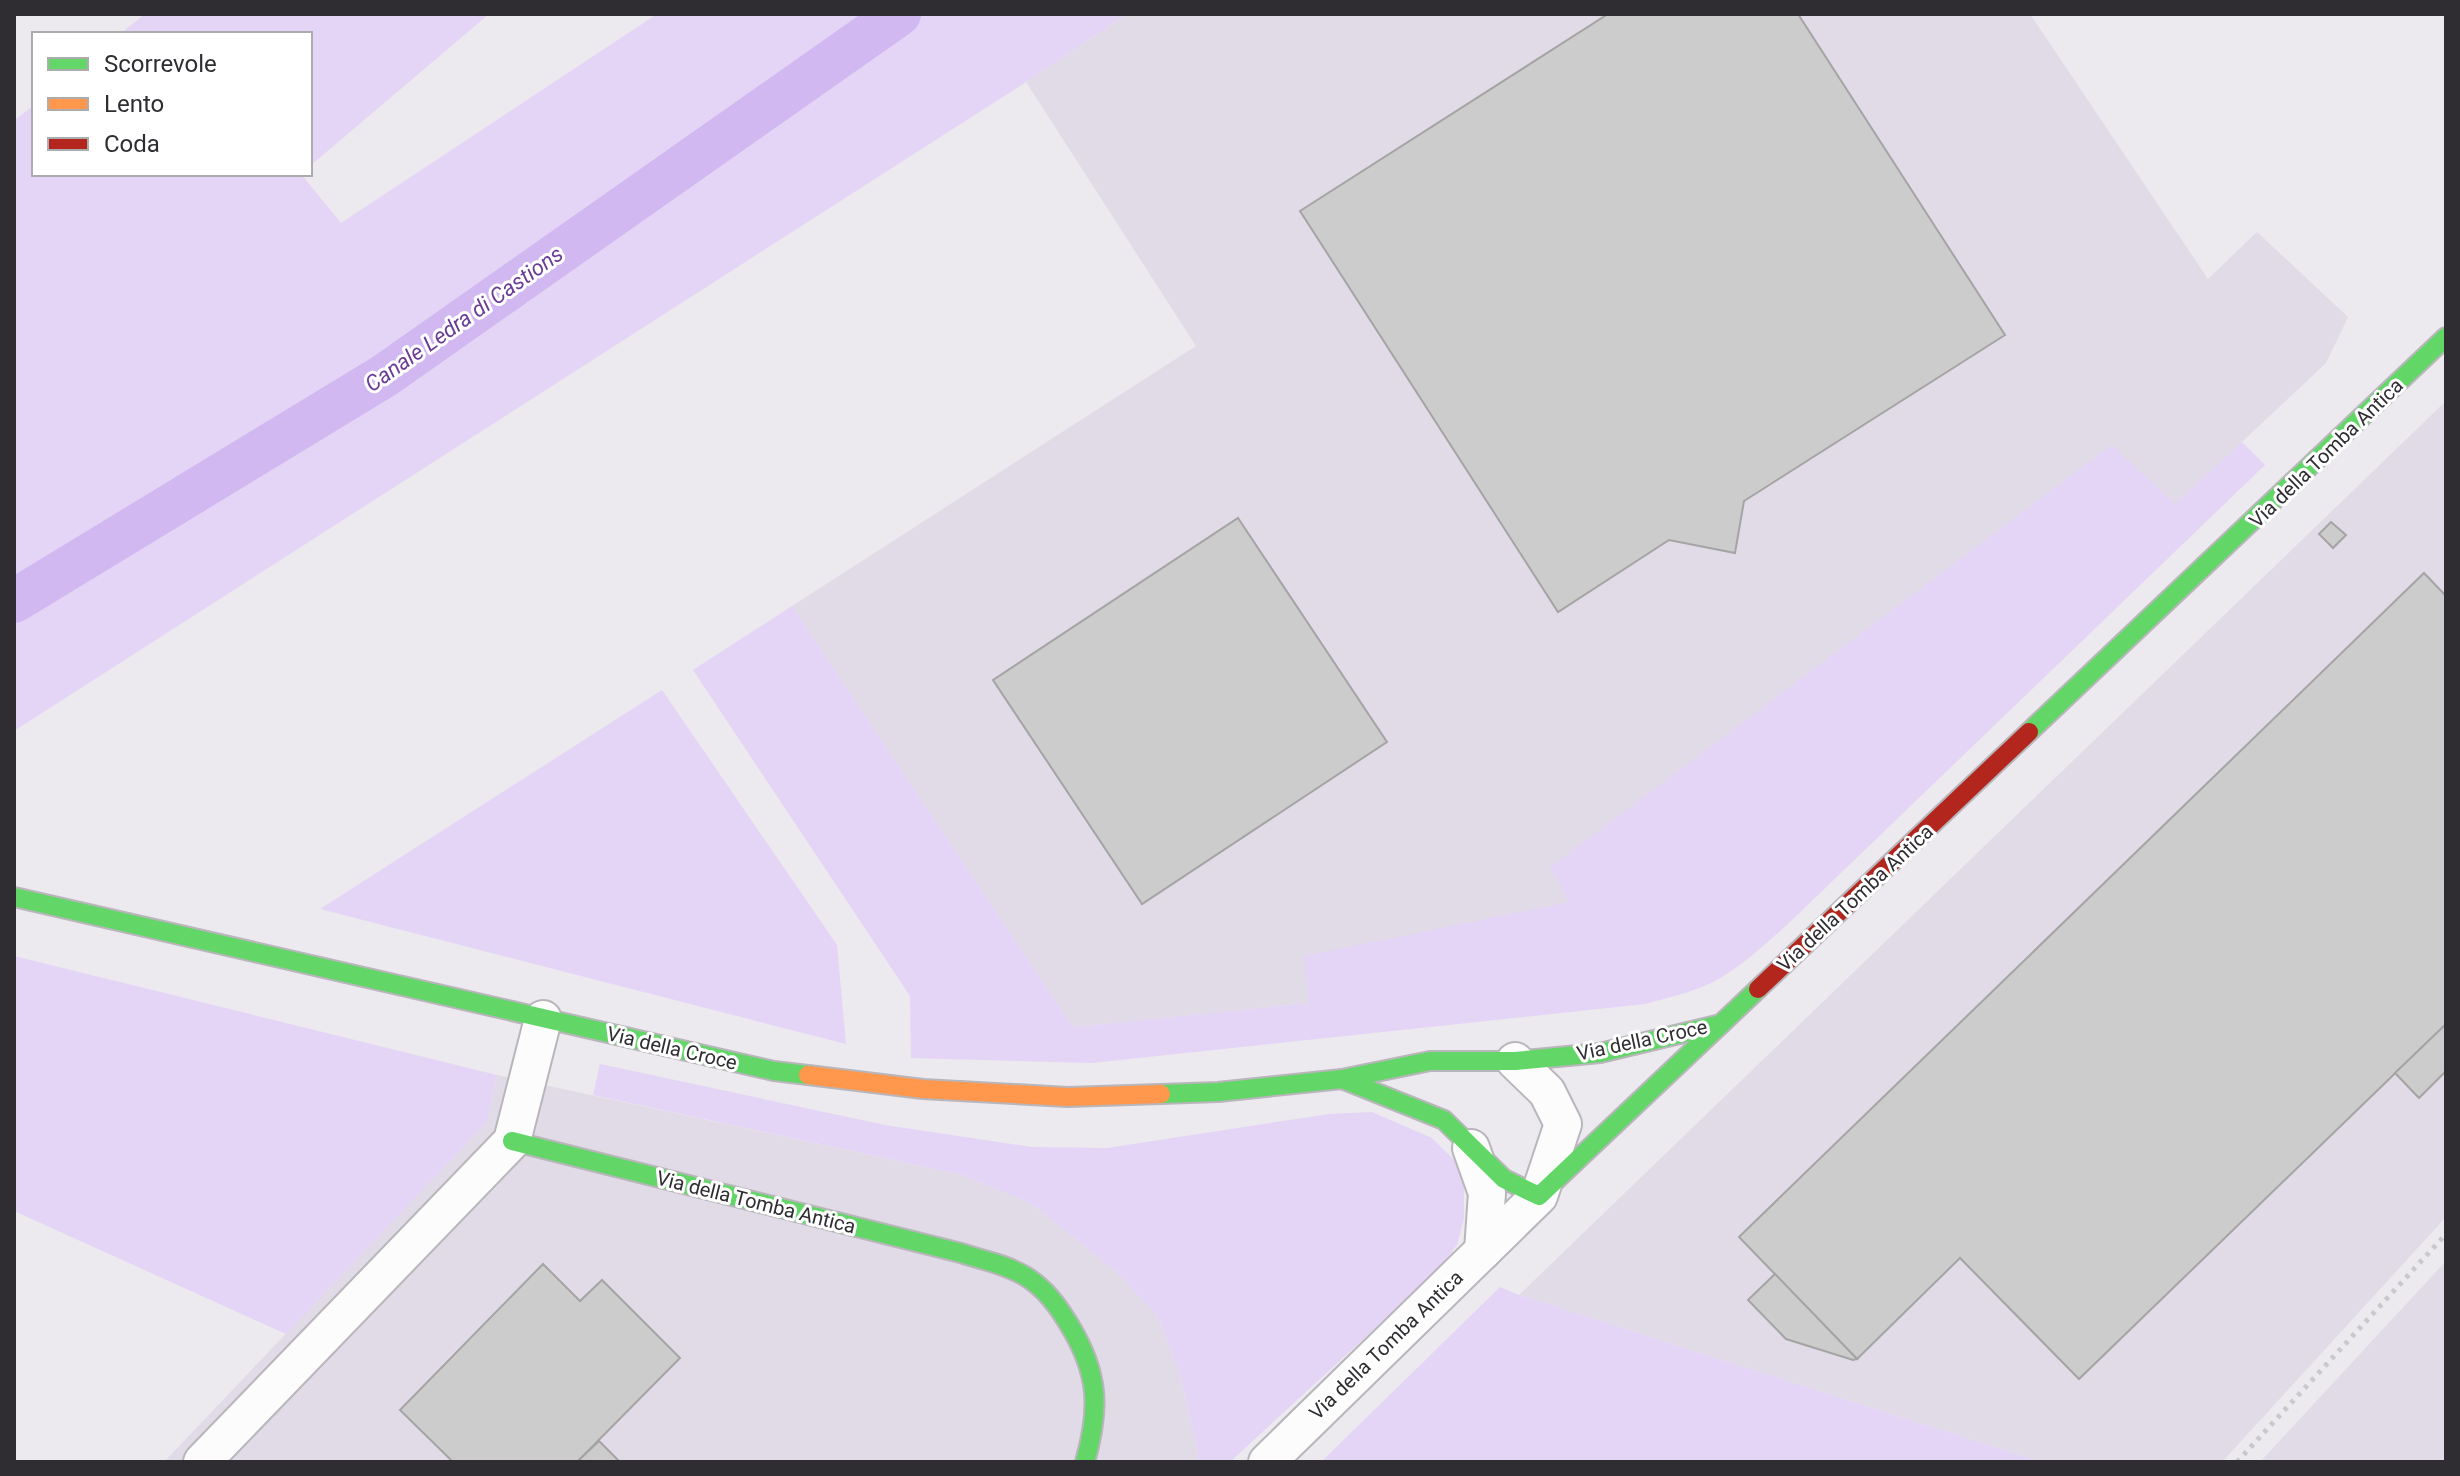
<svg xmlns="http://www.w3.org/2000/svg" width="2460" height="1476" viewBox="0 0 2460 1476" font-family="Roboto,sans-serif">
<rect width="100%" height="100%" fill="#ece9ef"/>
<!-- built -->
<g fill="#e0dbe6">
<path d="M1127 14H2030L2208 279 2257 232 2348 317 2326 363 1685 965 1073 1027 792 606 1196 346 1026 82Z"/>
<path d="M2446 401V1217L2222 1462H2041L1519 1295Z"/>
<path d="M497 1075 963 1175 1032 1204 1114 1270 1157 1315 1179 1371 1198 1452 1197 1462H164L487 1122Z"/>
<path d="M2446 1261V1462H2260Z"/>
</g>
<!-- green -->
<g fill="#e4d5f6">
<path d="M145 14H489L310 166V34H120Z"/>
<path d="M657 14H1127L1026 82 14 731V121L34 105V174H301L341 223Z"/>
<path d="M2242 442 2265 465 1791 921C1769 941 1747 962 1722 977 1699 991 1670 997 1645 1004L1092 1063 911 1058 910 996 693 670 792 606 1073 1027 1309 1003 1304 956 1569 902 1550 867 2112 445 2175 504Z"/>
<path d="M662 690 837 945 846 1044 320 909Z"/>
<path d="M14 956 497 1075 487 1122 286 1334 14 1211Z"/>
<path d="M600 1064 885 1125 1032 1147 1107 1148 1329 1114 1372 1112 1432 1138 1455 1161 1464 1184V1218L1457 1245 1437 1271 1230 1462H1197L1198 1452 1179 1371 1157 1315 1114 1270 1032 1204 963 1175 593 1095Z"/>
<path d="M1500 1287 1519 1295 2041 1462H1321Z"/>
</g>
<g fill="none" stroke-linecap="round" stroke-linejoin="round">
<!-- canal -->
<path stroke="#d2b8f0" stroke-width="44" d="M14 601 384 376 899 14"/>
</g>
<!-- building -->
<g fill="#cdcccd" stroke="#a5a4a5" stroke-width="2">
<path d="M1608 14H1798L2005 335 1744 501 1735 553 1669 540 1558 612 1300 211Z"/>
<path d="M1238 518 1387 742 1142 904 993 680Z"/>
<path d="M2331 522 2346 535 2333 548 2319 534Z"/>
<path d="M2424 573 2446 596V1024L2079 1379 1960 1258 1857 1359 1739 1237Z"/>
<path d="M2446 1024V1071L2419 1098 2395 1073Z"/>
<path d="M543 1264 580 1301 602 1280 680 1358 577 1462H453L400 1410Z"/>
<path d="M1775 1274 1857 1359 1853 1360 1786 1339 1748 1300Z"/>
<path d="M599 1441 620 1462H577Z"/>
</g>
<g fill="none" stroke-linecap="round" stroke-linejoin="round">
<defs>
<g id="street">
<path d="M1471 1148 1487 1193 1483 1251"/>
<path d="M202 1462 512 1141 543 1019"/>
<path d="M1267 1462 1539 1196 1563 1124 1547 1092 1515 1061"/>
</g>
<g id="fast">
<path d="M2029 732 2446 337"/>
<path d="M14 897 774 1071 808 1075"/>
<path d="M1342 1079 1444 1120 1504 1179 1539 1196 1758 989"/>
<path d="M1161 1094 1218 1092 1342 1079 1430 1061H1515L1600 1053 1721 1024"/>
<path d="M512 1141 961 1253C982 1260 1005 1264 1025 1276 1045 1288 1058 1306 1070 1326 1099 1374 1100 1409 1085 1462"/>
</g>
<path id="slow" d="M808 1075 923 1089 1068 1097 1161 1094"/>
<path id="jam" d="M1758 989 2029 732"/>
</defs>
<!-- street casing -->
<use href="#street" stroke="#b8b6bb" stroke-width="40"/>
<!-- fast casing -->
<use href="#fast" stroke="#b8b6bb" stroke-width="22"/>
<!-- slow casing -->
<use href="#slow" stroke="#b8b6bb" stroke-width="22"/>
<!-- jam casing -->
<use href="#jam" stroke="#b8b6bb" stroke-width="22"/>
<!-- path -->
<path stroke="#cac8cb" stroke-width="5" stroke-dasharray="4 6" stroke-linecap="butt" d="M2237 1462 2446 1234"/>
<!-- street -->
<use href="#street" stroke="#fcfcfd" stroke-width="36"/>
<!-- fast -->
<use href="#fast" stroke="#63d668" stroke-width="18"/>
<!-- slow -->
<use href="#slow" stroke="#ff974d" stroke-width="18"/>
<!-- jam -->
<use href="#jam" stroke="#b3261e" stroke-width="18"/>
</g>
<g text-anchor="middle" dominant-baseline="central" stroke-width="6" stroke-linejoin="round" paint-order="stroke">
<!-- street labels -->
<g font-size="20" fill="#2f2d31" stroke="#fff">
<text transform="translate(2326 453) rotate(-44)">Via della Tomba Antica</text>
<text transform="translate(1855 898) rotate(-43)">Via della Tomba Antica</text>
<text transform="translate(1642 1040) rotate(-12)">Via della Croce</text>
<text transform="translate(672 1048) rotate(13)">Via della Croce</text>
<text transform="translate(756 1202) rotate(14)">Via della Tomba Antica</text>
<text transform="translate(1386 1345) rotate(-44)">Via della Tomba Antica</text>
</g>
<!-- water labels -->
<g font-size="22" font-style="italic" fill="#6a3c95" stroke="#fff">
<text transform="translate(464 319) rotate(-35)">Canale Ledra di Castions</text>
</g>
</g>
<!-- border -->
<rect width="2460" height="1476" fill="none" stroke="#2f2d31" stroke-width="32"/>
<!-- legend -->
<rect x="32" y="32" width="280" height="144" fill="#ffffff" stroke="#acabad" stroke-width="2"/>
<rect x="48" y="58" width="40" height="12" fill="#63d668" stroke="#acabad" stroke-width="2"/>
<text x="104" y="72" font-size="24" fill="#2f2d31">Scorrevole</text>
<rect x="48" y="98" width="40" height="12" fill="#ff974d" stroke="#acabad" stroke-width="2"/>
<text x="104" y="112" font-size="24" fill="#2f2d31">Lento</text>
<rect x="48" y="138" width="40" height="12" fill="#b3261e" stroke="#acabad" stroke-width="2"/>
<text x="104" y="152" font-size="24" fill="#2f2d31">Coda</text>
</svg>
